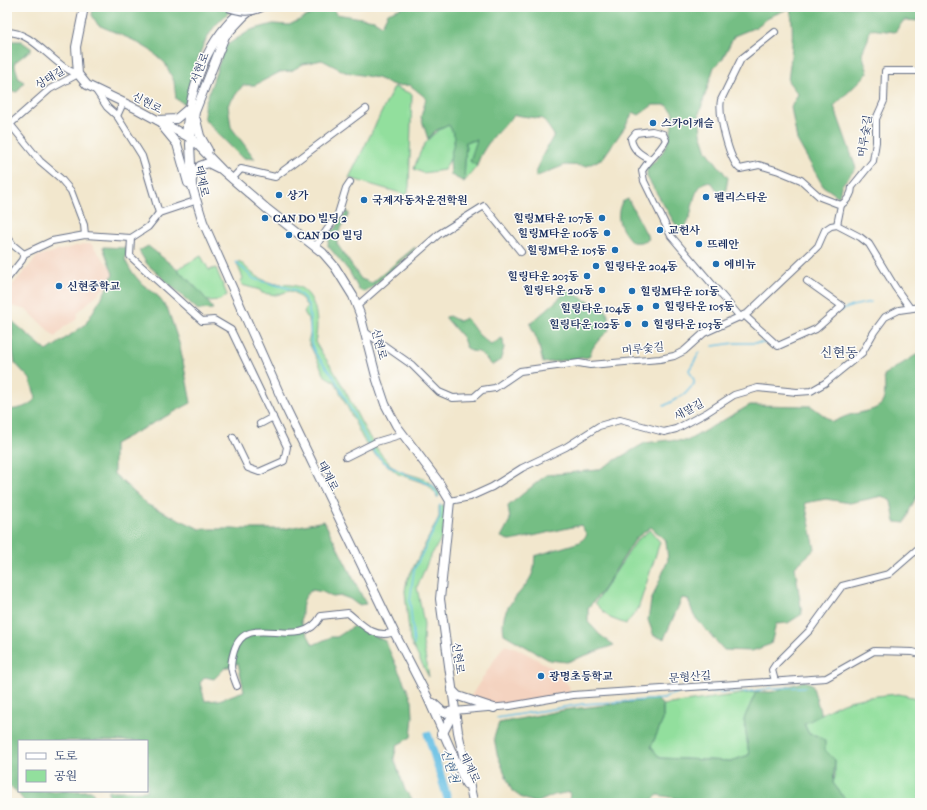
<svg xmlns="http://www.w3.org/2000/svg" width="927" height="810" viewBox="0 0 927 810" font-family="'IM FELL French Canon','Noto Serif KR',serif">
<rect width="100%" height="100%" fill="#fdfcf7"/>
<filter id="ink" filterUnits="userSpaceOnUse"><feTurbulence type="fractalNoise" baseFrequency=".025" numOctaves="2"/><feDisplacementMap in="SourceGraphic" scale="8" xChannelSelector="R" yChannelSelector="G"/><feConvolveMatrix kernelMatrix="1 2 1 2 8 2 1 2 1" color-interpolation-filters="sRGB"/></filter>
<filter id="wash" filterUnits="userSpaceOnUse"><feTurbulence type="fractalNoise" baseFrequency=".012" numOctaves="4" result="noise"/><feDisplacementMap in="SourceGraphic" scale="16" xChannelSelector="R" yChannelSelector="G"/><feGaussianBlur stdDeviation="0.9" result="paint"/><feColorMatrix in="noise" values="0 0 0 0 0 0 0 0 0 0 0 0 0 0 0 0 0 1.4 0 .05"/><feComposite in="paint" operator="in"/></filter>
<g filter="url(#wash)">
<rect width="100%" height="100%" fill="#f2e7cd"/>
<!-- built -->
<g fill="#f4d3c0">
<path d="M84 244H91L116 275 113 280 78 312 76 320 65 326 55 337 27 310 7 305V291L38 256Z"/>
<path d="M504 645 516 648 553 668 569 686 570 692 511 704 496 705 471 696Z"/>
</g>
<!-- green -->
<g fill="#92df9d" stroke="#56877e">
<path d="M394 87 412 94 409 187 407 195 349 178Z"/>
<path d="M449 125 456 137 450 159 444 170 423 173 414 169C421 147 428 134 449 125Z"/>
<path d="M477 140 470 161 477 166 464 182 466 141Z"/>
<path d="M201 256 209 270 216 268 227 295 220 300 208 301 177 269Z"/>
<path d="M239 261C246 266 250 273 258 277 263 280 272 284 278 284 285 285 291 284 299 287 318 296 319 325 315 342 321 353 329 362 335 373 353 401 366 442 391 465 406 479 426 471 440 494L437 498 436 494 427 484 398 474 373 453 363 439 335 382 325 376 308 341C313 331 310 321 304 312L307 307 303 300 294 292 289 291 276 295 262 293 260 290 242 285 241 281 243 278 237 264Z"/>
<path d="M444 505 446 511 442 537 429 559 417 587 424 624 423 643 429 677 410 641 405 591 407 580 439 517V506Z"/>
<path d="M650 530 660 542 638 609 626 624 610 618 595 603 637 540Z"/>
<path d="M756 692 744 719 749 755 731 761 660 758 651 747 663 720V705Z"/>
<path d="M899 694 920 699V803H848L833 783 835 777V760L825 750 819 736 809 734 804 723C819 717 832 706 849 701 865 697 883 695 899 694Z"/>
</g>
<!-- forest -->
<g fill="#75be84" stroke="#487671" fill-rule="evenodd">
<path d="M93 7H234C227 15 217 22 212 30 197 51 192 80 185 104L176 99 174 81 165 63 150 50 133 40 98 25 92 15Z"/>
<path d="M326 7H332L336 14 374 20 382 25 388 13 404 7H920V21L904 20 895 32 870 29 868 39 862 53 868 73 834 106 856 168 841 186 839 197 823 186 797 140 791 107 798 94 788 81C791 57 795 32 790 8L771 16 756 27 734 36 722 60 714 67 699 114 701 133 707 151 728 178 724 200 712 183 705 182C687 195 697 220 680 232L647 177V168C668 151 670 139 674 113L667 105H653L639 115 633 112 625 127 603 158 587 166 565 165 535 177 541 158 554 135 543 119 515 115C501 127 481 148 477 166L470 161 477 140 466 142 464 182 451 175 450 159 455 137 449 125 435 131 428 139 421 117 426 98 410 85 396 86 377 78 345 72 322 60 303 64 291 71 280 72 255 85H243L228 105 231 127 255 159 242 158 205 120 204 107 225 46 251 30 273 24 289 25Z"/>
<path d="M7 41H21L32 49 14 63 19 79 24 82 17 92 12 91 7 96Z"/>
<path d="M628 199 649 239C643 242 638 243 632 242 621 230 614 218 622 202Z"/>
<path d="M347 211 349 214 337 235V244L361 279 372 283 415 247V249L370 289 365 292 359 290 349 271 328 246 329 232 335 229Z"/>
<path d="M148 246C171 264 197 284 213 309L198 310 147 264 139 251Z"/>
<path d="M103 247 127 248 125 260 131 271 142 284 157 295 168 310 180 346 191 403 114 444V474L148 505 200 529H284L324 521 366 604 358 605 350 599 342 596 332 597 323 592 312 590C300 598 303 610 301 622L313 645 331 637H337L354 626 385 641 412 700 413 717 411 737 397 745 394 758 405 790 415 803H113L107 791H147V741H19V791H93L94 803H26L15 790 7 785V410C18 409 28 408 36 398L30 379 15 363 13 351 12 321 47 351 85 325 105 292 113 274ZM238 663 244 691 219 700 205 701 200 683 205 677 214 679 225 668Z"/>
<path d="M566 289 585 300 604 306 609 318V330C600 339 593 344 589 357L543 363 538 342 530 324 561 297Z"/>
<path d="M449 316 459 321 466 318 479 335 491 345 502 338 503 339 504 348 500 361 492 365 479 352 471 351 466 347 463 338 446 318V317Z"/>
<path d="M916 355H920V490L910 509 905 523 895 522 891 501 882 496 850 503 826 499 805 503 815 549 795 567 802 614 788 623 776 624 771 644 752 651 724 650 694 616 688 599 682 598 664 639 654 636 648 620 651 601 668 560 666 541 651 527 636 538 603 590 588 608V622L600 635 614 645 567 662 549 660 504 634C498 603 524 596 533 572 535 567 534 561 535 556L580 542 587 535 581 525 511 541 501 537 510 520 508 506 546 475 598 470 645 443 669 440 687 441 750 405 811 406 833 422C840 419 847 415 854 414 883 408 887 407 884 375Z"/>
<path d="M804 681 812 684 821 715 804 724 809 734 819 736 825 741V750L835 760 833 783 848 803H691V801L658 795 648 803H630L623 798 610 799 607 803H569L570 792 554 795 536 803 522 798 512 791 497 754 494 737 499 723 564 710 656 699 663 705V720L651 747 660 758 731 761 749 755 744 719 756 692H772Z"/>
</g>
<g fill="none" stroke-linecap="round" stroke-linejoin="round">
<!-- stream -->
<g stroke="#66bfe4" stroke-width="1.5">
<path d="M236 262 254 279 295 290 304 298 309 307 311 343 315 353 334 377 369 444"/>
<path d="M840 311 852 306 871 302"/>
<path d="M713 346 734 343H770"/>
<path d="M664 406 685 394 694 384V380L689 370 700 352"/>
<path d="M371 447C385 470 411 475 433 486L438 497"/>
<path d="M414 645 410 601 414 570 440 518V505"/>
<path d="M497 718 583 704 664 699 670 695 680 692H747L771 688 806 687"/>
</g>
<!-- river -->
<path stroke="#66bfe4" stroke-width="8" d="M428 735 449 803"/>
</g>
</g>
<g filter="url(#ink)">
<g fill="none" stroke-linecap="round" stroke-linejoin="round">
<defs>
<g id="minor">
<path d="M7 32C35 32 52 66 78 74"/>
<path d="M775 32 741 59 721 100C718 114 729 160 740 169L759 165 779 171 801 180 820 197 841 205 837 225"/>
<path d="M95 89 107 107 117 116 142 156 159 213"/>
<path d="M117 116 123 103"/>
<path d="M10 124 40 161 60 178 71 191 84 225 85 235"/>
<path d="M8 126 50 89 78 74"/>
<path d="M649 159C640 154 633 150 631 139L636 133 652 131 663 134 666 140C660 152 649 159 642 171L644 181 671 236 741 318"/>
<path d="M232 179 241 169 275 177 366 109"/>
<path d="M841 205C848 200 852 195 852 187L873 161 876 142V119L884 101 885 71H920"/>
<path d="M7 236 13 245 24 254"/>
<path d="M131 238 130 256 202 321 214 320 231 330 287 447 284 461 259 472 248 468 233 437"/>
<path d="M315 247 338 214 346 188 350 182"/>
<path d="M7 279 22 260 24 254 52 241 85 235 131 238 148 227 159 213 192 202"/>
<path d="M357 306 439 234 484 206 521 252"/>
<path d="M744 315 778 346 816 329 842 306 807 281"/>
<path d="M365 332 412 365 439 392 453 398 474 397 482 390 495 388 520 371 579 363 590 365 660 359 674 356 684 351 704 333 748 313 811 253 818 246 825 230 831 226 837 225 860 237 869 244 895 287 910 308"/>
<path d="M260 424 273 417"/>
<path d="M346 457 376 442 403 434"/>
<path d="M450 501 470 497 492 487 522 468 566 447 599 426 620 420 664 432 676 429 706 413 734 395 758 388 797 392 811 391 825 383 862 353 874 332 885 317 899 310 920 307"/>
<path d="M775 681 772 670 776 664 810 630 842 586 889 574 920 547"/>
<path d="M237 686C231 670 229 668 234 651 247 608 300 655 321 616L348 613C362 624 373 638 391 633"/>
<path d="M454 711 510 706 573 695 826 678 874 651 913 652 920 654"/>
</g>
<g id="major">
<path d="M84 7 76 47 78 74 87 85 137 109 192 139 222 170 267 209 323 253 335 267 353 296 360 314 377 380 385 404 396 425 438 481 450 501 440 599 458 732 473 801"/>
<path d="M254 8 244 16 225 36 195 112 190 144 192 186 203 222 284 404 394 632 427 696 466 784"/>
<path d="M158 120 176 119 189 108"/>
<path d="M196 120 200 136 208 150"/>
<path d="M163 127 177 144 188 183"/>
<path d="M186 134C190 87 207 38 245 8"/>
<path d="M192 179 200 166 208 163 218 168"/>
<path d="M452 690 458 696 494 708"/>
<path d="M433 703 444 713 454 711"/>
<path d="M441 734 443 733 454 712"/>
</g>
</defs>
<!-- minor casing -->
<use href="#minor" stroke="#666f85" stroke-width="8"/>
<!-- major casing -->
<use href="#major" stroke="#666f85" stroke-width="10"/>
<!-- minor -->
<use href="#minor" stroke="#fff" stroke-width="6"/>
<!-- major -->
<use href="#major" stroke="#fff" stroke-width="8"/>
<defs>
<path id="major-bridge" d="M228 7C240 11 250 13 262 7"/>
</defs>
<!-- major-bridge casing -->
<use href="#major-bridge" stroke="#666f85" stroke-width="10" stroke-linecap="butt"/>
<!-- major-bridge -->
<use href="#major-bridge" stroke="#fff" stroke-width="8"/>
</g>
</g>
<!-- markers -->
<g fill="#1f6fb2" stroke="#fdfcf7" stroke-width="1.5">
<circle cx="653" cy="123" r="4"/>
<circle cx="279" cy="195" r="4"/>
<circle cx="706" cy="197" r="4"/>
<circle cx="364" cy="200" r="4"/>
<circle cx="265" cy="218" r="4"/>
<circle cx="602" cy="218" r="4"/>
<circle cx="660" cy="230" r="4"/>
<circle cx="607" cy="233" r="4"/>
<circle cx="289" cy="235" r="4"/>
<circle cx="699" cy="244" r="4"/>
<circle cx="615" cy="250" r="4"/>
<circle cx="716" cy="264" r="4"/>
<circle cx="596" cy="266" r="4"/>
<circle cx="587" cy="276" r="4"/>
<circle cx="59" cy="286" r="4"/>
<circle cx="602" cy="290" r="4"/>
<circle cx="632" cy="291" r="4"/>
<circle cx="656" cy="306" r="4"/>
<circle cx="640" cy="308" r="4"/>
<circle cx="628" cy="324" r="4"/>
<circle cx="645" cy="324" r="4"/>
<circle cx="541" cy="676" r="4"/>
</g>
<g text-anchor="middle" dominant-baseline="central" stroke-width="3" stroke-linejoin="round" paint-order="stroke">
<!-- street labels -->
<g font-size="11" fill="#1b2f5e" stroke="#fdfcf7">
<text transform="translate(200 68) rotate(-69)">서현로</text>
<text transform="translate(50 78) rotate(-31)">상태길</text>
<text transform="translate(147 103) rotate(28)">신현로</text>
<text transform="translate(865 136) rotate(-81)">머루숯길</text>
<text transform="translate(202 181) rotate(79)">태재로</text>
<text transform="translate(379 344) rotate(76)">신현로</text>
<text transform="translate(643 349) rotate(-6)">머루숯길</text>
<text transform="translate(689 410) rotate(-28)">새말길</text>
<text transform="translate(328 476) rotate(64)">태재로</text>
<text transform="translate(458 658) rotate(82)">신현로</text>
<text transform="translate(690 677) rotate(-4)">문형산길</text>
<text transform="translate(470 768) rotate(65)">태재로</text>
</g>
<!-- poi labels -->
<g font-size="11" font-weight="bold" fill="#1b2f5e" stroke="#fdfcf7" text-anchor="start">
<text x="661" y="123">스카이캐슬</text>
<text x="287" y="195">상가</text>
<text x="714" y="197">펠리스타운</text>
<text x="372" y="200">국제자동차운전학원</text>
<text x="273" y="218">CAN DO 빌딩 2</text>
<text x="594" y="218" text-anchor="end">힐링M타운 107동</text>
<text x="668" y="230">교헌사</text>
<text x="599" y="233" text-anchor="end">힐링M타운 106동</text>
<text x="297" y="235">CAN DO 빌딩</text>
<text x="707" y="244">뜨레안</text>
<text x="607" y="250" text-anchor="end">힐링M타운 105동</text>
<text x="724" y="264">에비뉴</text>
<text x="604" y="266">힐링타운 204동</text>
<text x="579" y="276" text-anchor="end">힐링타운 203동</text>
<text x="67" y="286">신현중학교</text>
<text x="594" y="290" text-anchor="end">힐링타운 201동</text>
<text x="640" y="291">힐링M타운 101동</text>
<text x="664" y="306">힐링타운 105동</text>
<text x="632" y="308" text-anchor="end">힐링타운 104동</text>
<text x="620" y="324" text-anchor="end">힐링타운 102동</text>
<text x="653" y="324">힐링타운 103동</text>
<text x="549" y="676">광명초등학교</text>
</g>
<!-- water labels -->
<g font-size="12" font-style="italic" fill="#325a86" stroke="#fdfcf7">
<text transform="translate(450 766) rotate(73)">신현천</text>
</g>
<!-- quarter labels -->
<g font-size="13" fill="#1b2f5e" stroke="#fdfcf7">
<text x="839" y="352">신현동</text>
</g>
</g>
<!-- margin -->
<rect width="927" height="810" fill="none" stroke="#fdfcf7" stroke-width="24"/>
<!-- legend -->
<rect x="18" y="740" width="130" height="52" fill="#fdfcf7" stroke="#a3aaba"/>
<rect x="26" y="753" width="20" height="6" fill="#ffffff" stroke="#a3aaba"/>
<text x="54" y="760" font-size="12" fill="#1b2f5e">도로</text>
<rect x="26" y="770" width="20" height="12" fill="#92df9d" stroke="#a3aaba"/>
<text x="54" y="780" font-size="12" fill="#1b2f5e">공원</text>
</svg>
